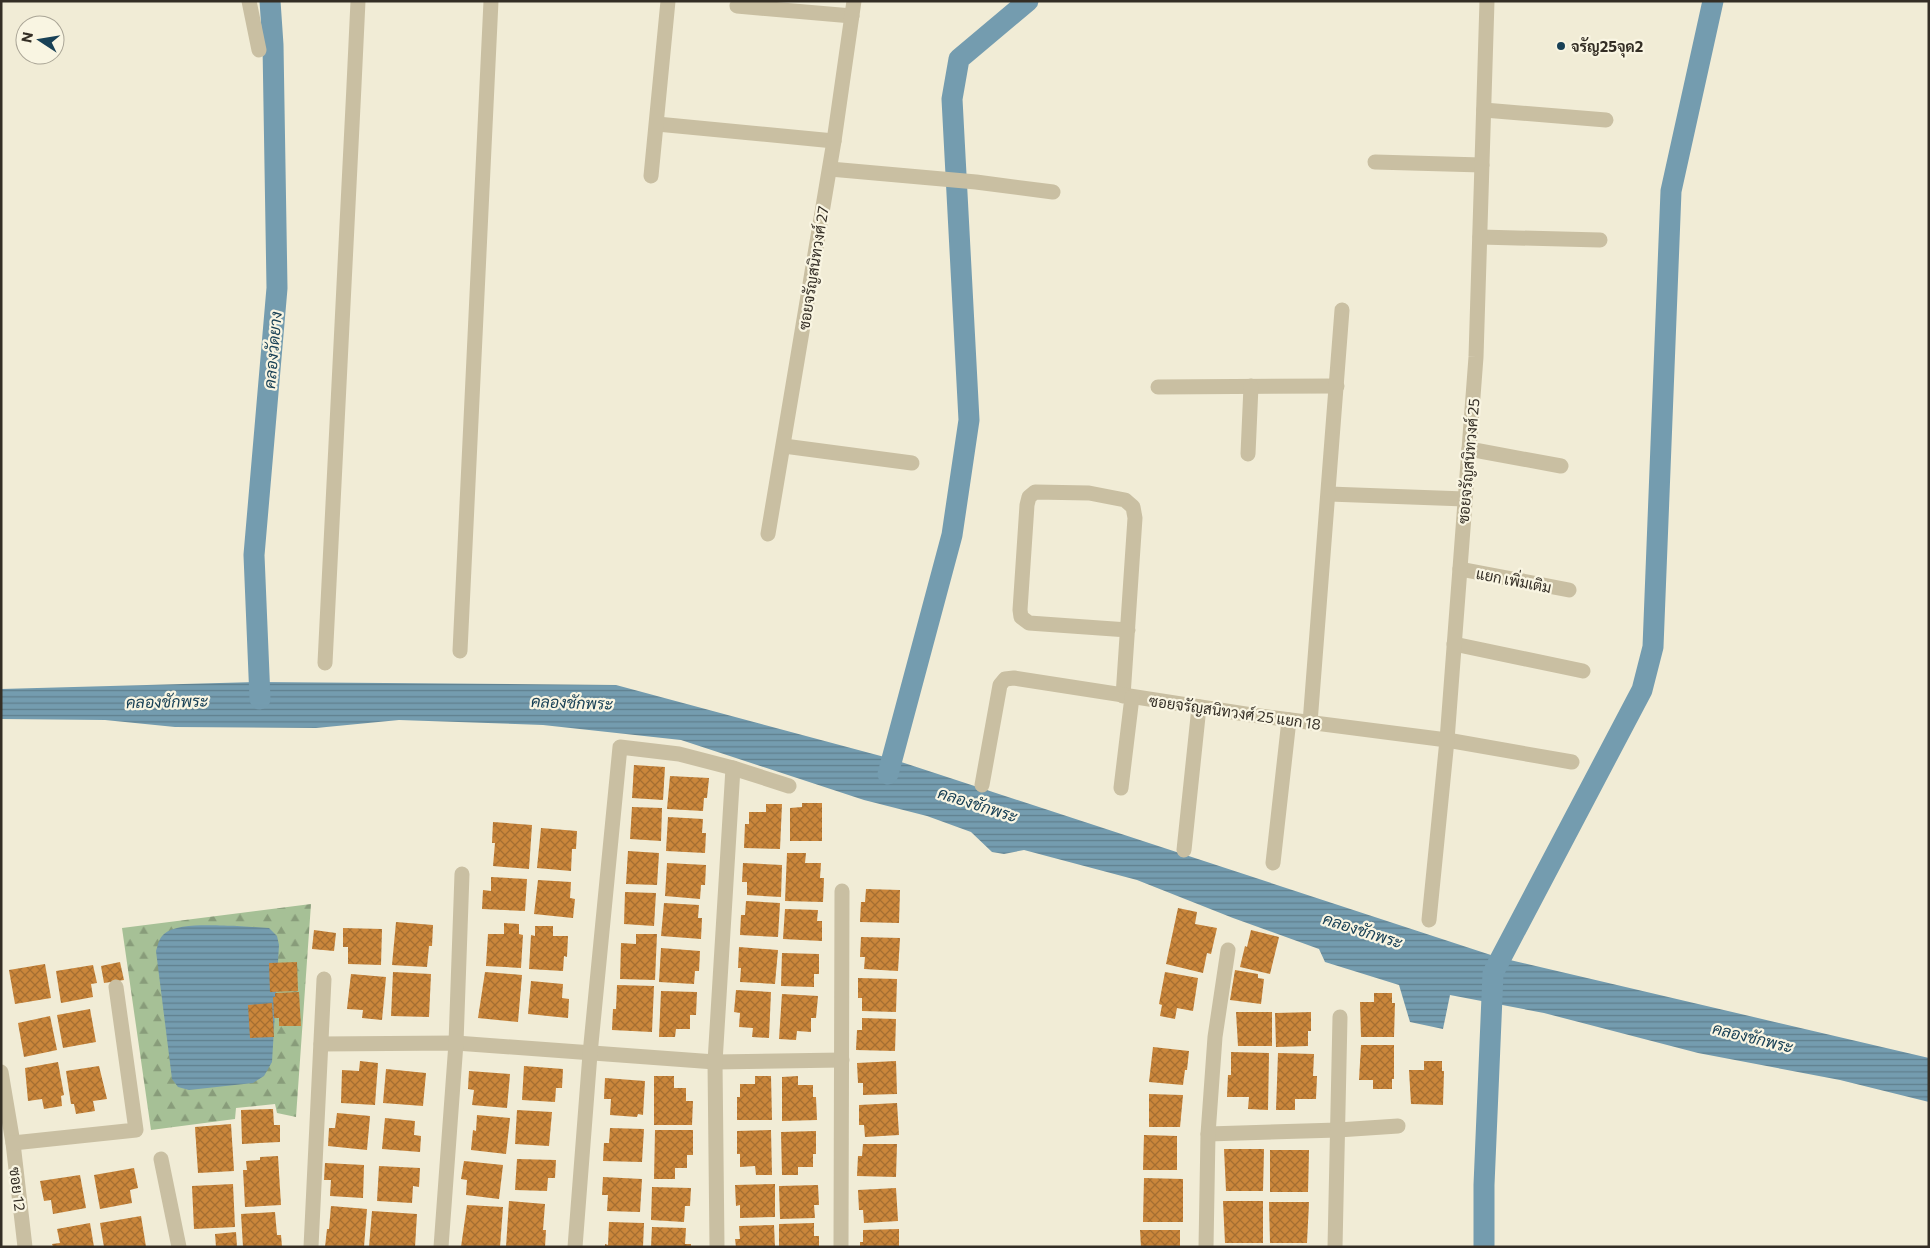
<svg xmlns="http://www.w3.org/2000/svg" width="1930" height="1248" viewBox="0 0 1930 1248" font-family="Commissioner,Sarabun,sans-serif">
<defs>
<pattern id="forest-firs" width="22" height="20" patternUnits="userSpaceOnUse" patternTransform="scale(1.25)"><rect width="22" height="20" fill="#a6c096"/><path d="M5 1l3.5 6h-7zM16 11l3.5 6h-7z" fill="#889c7a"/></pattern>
<pattern id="water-rules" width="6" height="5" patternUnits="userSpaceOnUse" patternTransform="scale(1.25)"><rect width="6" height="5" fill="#749caf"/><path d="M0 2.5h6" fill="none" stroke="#60808e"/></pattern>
<pattern id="building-cross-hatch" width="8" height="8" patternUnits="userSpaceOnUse" patternTransform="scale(1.25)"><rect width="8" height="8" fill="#ca863b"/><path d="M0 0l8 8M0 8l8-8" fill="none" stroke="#a56e31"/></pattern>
</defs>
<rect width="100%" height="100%" fill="#f1ecd6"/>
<!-- forest -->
<path fill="url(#forest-firs)" d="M311 904 296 1117 277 1113 275 1104 236 1108 235 1119 151 1130 122 928Z"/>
<!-- water -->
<g fill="url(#water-rules)">
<path d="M260 682 616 685 892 759 1497 957 1929 1058V1102L1840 1080 1698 1053 1544 1013 1450 995 1443 1029 1410 1022 1399 985 1325 962 1319 949 1233 918 1137 880 1024 850 1004 854 992 852 971 832 927 816 864 800 681 740 543 725 399 720 316 728 175 727 105 720 1 719V689Z"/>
<path d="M237 926 269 928 277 936 279 945 272 1062 264 1076 253 1083 189 1090 178 1087 172 1079 156 951C158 945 159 938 164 934 178 922 219 926 237 926Z"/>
</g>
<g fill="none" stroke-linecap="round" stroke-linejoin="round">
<!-- canal -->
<g stroke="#749caf" stroke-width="21">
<path d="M260 699 254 555 277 288 273 45 270 1"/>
<path d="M888 774 952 535 969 420 952 99 959 59 1028 1"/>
<path d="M1484 1247V1185L1493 973 1642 690 1653 647 1671 191 1713 1"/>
</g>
</g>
<!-- building -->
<g fill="url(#building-cross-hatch)">
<path d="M634 765 665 767 663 800 632 798Z"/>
<path d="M670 776 709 778 707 798H704L703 811 667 809Z"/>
<path d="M802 803H822V841H790V808L802 807Z"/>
<path d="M766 804H782L780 849 744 848 745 824H749V812H766Z"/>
<path d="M632 807 662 808 661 841 630 839Z"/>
<path d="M668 817 703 819 702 833H706L705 853 666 851Z"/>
<path d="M493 822 532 825 529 869 493 866 495 843H492Z"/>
<path d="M541 828 577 831 576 849H572L571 871 537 868Z"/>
<path d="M628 851 659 853 657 885 626 884Z"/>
<path d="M787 853H806L805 863H821L820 878H824L823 902 785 901Z"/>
<path d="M667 863 706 865 705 885H701L700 899 665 896Z"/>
<path d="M743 863 782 865 781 897 747 895V882H742Z"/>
<path d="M491 877 527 879 525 911 482 909 483 890 491 891Z"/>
<path d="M538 880 571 882 570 898 575 899 573 918 534 914Z"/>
<path d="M866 889 900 890 899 923 860 922 861 902H865Z"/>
<path d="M625 892 656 893 654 926 624 924Z"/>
<path d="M746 901 780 903 778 937 740 935 741 915H745Z"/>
<path d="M664 903 699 905 698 918H702L701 939 661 936Z"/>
<path d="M1178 908 1197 912 1195 924 1217 928 1211 954 1207 953 1203 973 1166 964Z"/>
<path d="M785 909 818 910 817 921H822V941L783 939Z"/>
<path d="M396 922 433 925 432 946H429L427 967 392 965Z"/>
<path d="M504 923 519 924V934L523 935 521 968 486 966 488 934H504Z"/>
<path d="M535 926H553V936H568L567 957 564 956 563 971 529 969 531 935 535 936Z"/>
<path d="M343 928 382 929 381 965 348 964V947H343Z"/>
<path d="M314 930 336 933 334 951 312 949Z"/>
<path d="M1251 930 1279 937 1270 974 1240 967 1245 946 1247 947Z"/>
<path d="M636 934H657L655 980 620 979 621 943 636 944Z"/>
<path d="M861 937 900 938 898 971 864 969 865 957H860Z"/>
<path d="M739 947 778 950 775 984 740 982 741 968H738Z"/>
<path d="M661 948 700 951 699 971H695L694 984 659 982Z"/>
<path d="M782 953 819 954V974H814V987L781 986Z"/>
<path d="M120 962 124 980 104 983 101 966Z"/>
<path d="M297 962 298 991 270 992 269 963Z"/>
<path d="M45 964 51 998 15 1004 9 970Z"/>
<path d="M93 965 97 983 91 984 93 997 61 1003 56 971Z"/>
<path d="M1235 970 1258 974V978L1264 979 1261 1004 1230 1000Z"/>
<path d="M393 972 431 974 429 1017 391 1016Z"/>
<path d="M485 972 522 975 518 1022 478 1018Z"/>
<path d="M1165 972 1198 978 1193 1011 1177 1008 1175 1019 1160 1016 1162 1005 1159 1004Z"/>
<path d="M351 974 386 977 382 1020 362 1018 363 1010 347 1009Z"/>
<path d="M858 978 897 979 896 1012 862 1011V998H858Z"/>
<path d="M531 981 563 984 562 998 569 999 568 1018 528 1014Z"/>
<path d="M617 985 654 986 652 1032 612 1030 613 1009H616Z"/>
<path d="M736 990 771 992 769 1038 752 1037 753 1028 739 1027 740 1013 734 1012Z"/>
<path d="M661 991 697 992 696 1015H690V1029H676L675 1037H659Z"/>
<path d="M299 992 301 1026H279V1018H274L273 997H275V993Z"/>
<path d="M1374 993H1392V1003H1395L1394 1037H1361L1360 1002H1374Z"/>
<path d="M782 994 818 996 816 1018H811V1032L797 1031 796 1040 779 1039Z"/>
<path d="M272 1003 274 1037 250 1038 248 1005Z"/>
<path d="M90 1009 96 1042 63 1048 57 1015Z"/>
<path d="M1236 1012H1272V1046H1238Z"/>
<path d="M1311 1012V1031H1308V1046L1276 1047 1275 1013Z"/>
<path d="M50 1016 57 1050 24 1057 18 1023Z"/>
<path d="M862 1018 896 1019 895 1051 856 1050 857 1030H862Z"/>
<path d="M1361 1045H1394V1079H1392V1089H1373V1080H1359Z"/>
<path d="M1153 1047 1189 1051 1187 1070H1185L1183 1085 1149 1082Z"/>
<path d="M1231 1052 1269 1053 1268 1110 1248 1109 1249 1097H1227L1228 1075H1231Z"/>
<path d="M1278 1053 1314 1054 1313 1076H1317L1316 1099H1295V1110H1276Z"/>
<path d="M360 1061 378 1063 375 1105 341 1103 342 1070 359 1071Z"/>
<path d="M896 1061 897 1094 863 1095V1083H858L857 1063Z"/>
<path d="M1424 1061H1442V1071H1444L1443 1105 1411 1104 1409 1070H1424Z"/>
<path d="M58 1062 64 1095 61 1096 62 1106 44 1109 42 1099 28 1101 25 1068Z"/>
<path d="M99 1066 107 1099 93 1101 95 1111 76 1114 74 1104H71L66 1071Z"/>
<path d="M524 1066 563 1069 562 1088H556L555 1102 522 1100Z"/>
<path d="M386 1069 426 1073 423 1106 383 1103Z"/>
<path d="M469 1071 510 1074 507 1108 472 1105 474 1090 468 1089Z"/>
<path d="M654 1076H674V1088H686V1101H693L692 1125H654Z"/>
<path d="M755 1076H771L772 1120H737V1097H740V1084H755Z"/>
<path d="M798 1076V1085H813V1097H816L817 1120 782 1121V1077Z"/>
<path d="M605 1078 645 1081 643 1115 638 1114 637 1117 610 1115 611 1099H604Z"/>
<path d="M1149 1094 1183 1095 1180 1127H1149Z"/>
<path d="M897 1103 899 1135 865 1137 864 1125H859V1105Z"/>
<path d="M273 1109 274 1125H280V1142L242 1144 241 1110Z"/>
<path d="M517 1110 552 1112 549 1146 515 1144Z"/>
<path d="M337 1113 370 1116 367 1150 328 1146 329 1128H335Z"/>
<path d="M477 1115 510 1118 506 1154 471 1150 473 1130 476 1131Z"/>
<path d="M385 1118 415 1121 414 1135 421 1136 420 1152 382 1149Z"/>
<path d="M231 1124 234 1171 198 1173 195 1127Z"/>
<path d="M610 1128 644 1129 642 1162 603 1161 604 1143H609Z"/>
<path d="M655 1130H693V1155H687V1168H675V1179H654Z"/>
<path d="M771 1130 772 1175H756L755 1166 740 1167V1154H737V1131Z"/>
<path d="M816 1131V1154H813V1167H798V1175H782L781 1132Z"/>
<path d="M1144 1135 1177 1136V1170H1143Z"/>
<path d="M863 1144H897L896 1177 857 1176 858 1156H862Z"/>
<path d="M1224 1149H1264L1263 1191H1226Z"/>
<path d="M1270 1150H1309L1308 1192H1270Z"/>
<path d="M278 1156 281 1205 245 1207 243 1170H247L246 1161 260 1160V1157Z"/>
<path d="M517 1159 556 1160 555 1178H548L547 1191 515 1190Z"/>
<path d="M464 1161 503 1165 499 1199 466 1195 467 1180 461 1179Z"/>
<path d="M325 1163 364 1165 363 1198 330 1196 331 1180H324Z"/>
<path d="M379 1166 420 1168 419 1187 413 1186 412 1203 377 1201Z"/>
<path d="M134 1168 138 1188 130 1190 132 1203 100 1209 94 1175Z"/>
<path d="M80 1175 86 1208 53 1214 51 1200 44 1201 40 1181Z"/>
<path d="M603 1177 642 1179 640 1212 607 1211 608 1195H602Z"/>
<path d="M1144 1178 1183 1179V1222H1143Z"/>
<path d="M233 1184 235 1227 194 1229 192 1186Z"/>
<path d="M775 1184V1217L740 1218V1205L736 1206 735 1185Z"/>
<path d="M818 1185 819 1205H814L815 1218 780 1219 779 1186Z"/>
<path d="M652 1187 691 1188 690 1206H685L684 1222 651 1220Z"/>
<path d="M896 1188 898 1221 864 1223 863 1210H859L858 1190Z"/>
<path d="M509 1201 545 1204 543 1230H546L545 1247H506Z"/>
<path d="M1223 1201H1263V1243H1225Z"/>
<path d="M1269 1202H1309L1307 1243H1270Z"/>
<path d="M467 1205 503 1207 500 1247H461Z"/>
<path d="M331 1206 367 1209 364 1247H325L327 1229H329Z"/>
<path d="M372 1211 417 1214 415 1247H369Z"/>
<path d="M275 1212 277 1235H281L282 1247H243L241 1214Z"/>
<path d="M141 1216 146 1247H104L100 1223Z"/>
<path d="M609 1222 644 1223 643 1247H605V1244L608 1245Z"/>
<path d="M90 1223 94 1247H53L52 1244 60 1243 57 1229Z"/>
<path d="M814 1223V1236H819V1247H779V1224Z"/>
<path d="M774 1225 775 1247H736L735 1239H740L739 1226Z"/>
<path d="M652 1227 686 1228 685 1244H691V1247H651Z"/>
<path d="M899 1229V1247H860V1242H863V1230Z"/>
<path d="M1140 1230H1180V1247H1141Z"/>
<path d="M236 1232 237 1247H216L215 1234Z"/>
</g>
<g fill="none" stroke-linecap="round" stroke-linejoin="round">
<!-- minor -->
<g stroke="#c9bfa2" stroke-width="15">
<path d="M249 1 259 50"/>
<path d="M737 6 852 16"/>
<path d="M1484 110 1606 120"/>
<path d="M657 124 834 141"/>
<path d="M1375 162 1482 165"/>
<path d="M830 169 976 182 1053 192"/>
<path d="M651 176 668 1"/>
<path d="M1480 237 1600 240"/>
<path d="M1158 387 1337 386"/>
<path d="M784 446 912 463"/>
<path d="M1469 449 1561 466"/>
<path d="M1248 454 1251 386"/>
<path d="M1329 494 1465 499"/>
<path d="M768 534 834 141 854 1"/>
<path d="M1460 569 1569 590"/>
<path d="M1454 644 1583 671"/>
<path d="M460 651 491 1"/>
<path d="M325 663C334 443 348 222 358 1"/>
<path d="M1123 696 1135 518 1133 507 1125 500 1089 493 1035 492 1029 497 1027 505 1020 610 1021 617 1029 623 1128 630"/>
<path d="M1310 723 1342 310"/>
<path d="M982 785 1000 685 1005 679 1014 678 1252 715 1447 740 1572 762"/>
<path d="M1121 788 1132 697"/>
<path d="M1184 850 1199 707"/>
<path d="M1273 863 1289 720"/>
<path d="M1429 920 1447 740 1476 357 1487 1"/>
<path d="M321 1044 456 1043 715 1062 842 1060"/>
<path d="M1 1072 13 1143 25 1247"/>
<path d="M1208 1134 1338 1130 1398 1126"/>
<path d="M13 1143 136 1130 116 987"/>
<path d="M161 1159 179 1247"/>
<path d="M311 1247 324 979"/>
<path d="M441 1247 456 1043 462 874"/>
<path d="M575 1247 590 1054 620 747 679 754 733 768 789 786"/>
<path d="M717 1247 715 1062 733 768"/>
<path d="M841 1247 842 891"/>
<path d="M1206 1247 1208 1134 1215 1037 1228 950"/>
<path d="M1335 1247 1340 1017"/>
</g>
</g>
<!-- markers -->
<circle fill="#194156" stroke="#f9f5e2" stroke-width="2" cx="1561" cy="46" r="5"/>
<g text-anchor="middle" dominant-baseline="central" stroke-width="4.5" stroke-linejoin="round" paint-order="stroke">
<!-- poi labels -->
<g font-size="15" font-weight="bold" fill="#342e25" stroke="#f9f5e2" text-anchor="start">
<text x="1571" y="46">จรัญ25จุด2</text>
</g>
<!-- street labels -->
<g font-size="15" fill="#342e25" stroke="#f9f5e2">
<text transform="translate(813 268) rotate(-81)">ซอยจรัญสนิทวงศ์ 27</text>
<text transform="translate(1468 461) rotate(-85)">ซอยจรัญสนิทวงศ์ 25</text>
<text transform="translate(1514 580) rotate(11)">แยก เพิ่มเติม</text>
<text transform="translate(1235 712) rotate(8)">ซอยจรัญสนิทวงศ์ 25 แยก 18</text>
<text transform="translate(18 1189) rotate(83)">ซอย 12</text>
</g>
<!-- water labels -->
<g font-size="16" font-style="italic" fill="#194156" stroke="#f9f5e2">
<text transform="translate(272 350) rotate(-85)">คลองวัดยาง</text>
<text transform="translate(167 701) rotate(-1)">คลองชักพระ</text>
<text transform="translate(572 702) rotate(2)">คลองชักพระ</text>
<text transform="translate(978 804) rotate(18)">คลองชักพระ</text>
<text transform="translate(1363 930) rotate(18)">คลองชักพระ</text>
<text transform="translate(1753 1037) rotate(14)">คลองชักพระ</text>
</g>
</g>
<!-- border -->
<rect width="1930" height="1248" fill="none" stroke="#342e25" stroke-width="5"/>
<!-- north arrow -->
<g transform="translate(40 40) rotate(282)"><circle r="24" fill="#f9f5e2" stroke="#aaa596"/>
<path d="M0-4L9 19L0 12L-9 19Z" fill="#194156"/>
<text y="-8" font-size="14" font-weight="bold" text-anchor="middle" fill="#342e25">N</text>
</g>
</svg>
